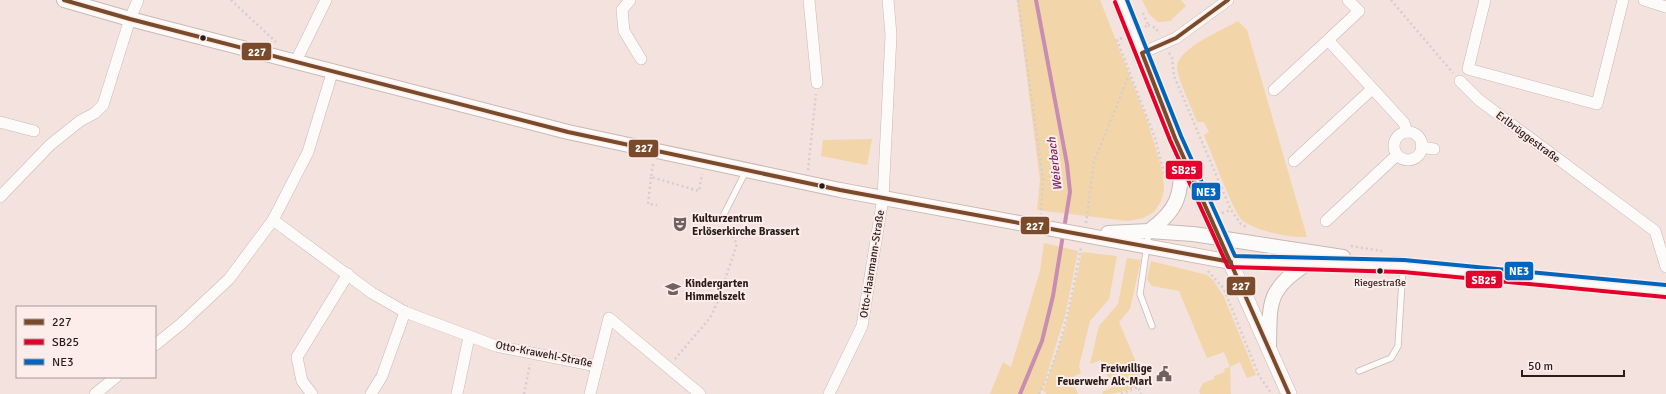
<svg xmlns="http://www.w3.org/2000/svg" width="1666" height="394" viewBox="0 0 1666 394" font-family="Signika,sans-serif">
<rect width="100%" height="100%" fill="#f3e2dd"/>
<!-- green -->
<g fill="#f2d5a9">
<path d="M1017 0H1100L1147 120 1158 156 1163 174 1164 190 1161 201 1154 212 1143 218 1128 221 1037 210 1040 180Z"/>
<path d="M1142 0H1181L1186 6 1170 21 1158 22 1149 14Z"/>
<path d="M1238 21 1247 30 1307 237C1290 238 1255 231 1242 220 1234 213 1210 149 1204 135L1209 132 1204 122H1197C1193 111 1176 75 1177 66 1180 47 1223 30 1238 21Z"/>
<path d="M872 139 867 165 821 156 823 140Z"/>
<path d="M1044 243 1078 251 1065 316 1042 390 1039 394H990L1003 362 1011 367 1040 271Z"/>
<path d="M1082 252 1117 256 1109 299 1090 321 1079 366 1081 373 1071 378 1078 394H1047L1043 391 1065 329Z"/>
<path d="M1127 258 1141 260 1130 309 1119 322 1144 381C1131 391 1118 394 1103 394L1102 392 1112 387 1101 360 1090 364 1099 326 1118 304Z"/>
<path d="M1151 261 1207 275 1213 280 1224 297 1256 375 1247 378 1240 362 1230 367 1231 394H1200L1199 391 1203 383 1214 379V376L1225 372 1224 369 1230 367 1224 352 1207 358 1179 291 1152 286 1147 279Z"/>
</g>
<g fill="none" stroke-linecap="round" stroke-linejoin="round">
<!-- stream -->
<path stroke="#c88db0" stroke-width="4" d="M1020 394 1042 341 1053 296 1070 192 1067 164 1036 0"/>
<defs>
<g id="service">
<path d="M722 218 746 171"/>
<path d="M1149 231 1140 294 1152 326"/>
<path d="M1359 371 1391 358 1398 346 1403 266"/>
</g>
<g id="minor">
<path d="M630 0 622 10 624 31 641 59"/>
<path d="M809 0 817 83"/>
<path d="M1348 0 1359 11 1328 40 1404 123 1407 132"/>
<path d="M1485 0 1468 69 1597 104 1623 0"/>
<path d="M1644 0 1666 7"/>
<path d="M1142 53 1176 38 1228 0"/>
<path d="M296 61 326 0"/>
<path d="M1460 81 1479 100 1655 231 1666 267"/>
<path d="M1274 90 1328 40"/>
<path d="M0 122 34 131"/>
<circle cx="1408" cy="146" r="14"/>
<path d="M1421 147 1434 149"/>
<path d="M1294 161 1372 89"/>
<path d="M0 197 50 145 80 121 95 113 103 105 130 19 138 0"/>
<path d="M273 220 372 293 405 312 496 346 597 366"/>
<path d="M1326 221 1397 155"/>
<path d="M155 345 181 324 229 279 273 220 308 152 333 70"/>
<path d="M95 394 116 377"/>
<path d="M312 394 302 381 297 357 348 274"/>
<path d="M371 394 382 376 405 312"/>
<path d="M457 394 469 337"/>
<path d="M590 394 609 318 700 394"/>
<path d="M829 394 862 326 883 198 891 35 888 0"/>
</g>
<g id="tertiary">
<path d="M64 0 130 19 568 132 840 190 1231 262 1403 266"/>
<path d="M1149 231C1183 206 1180 192 1182 153"/>
<path d="M1108 233 1149 231 1193 234 1343 257"/>
<path d="M1394 264 1666 291"/>
<path d="M1269 348C1270 305 1266 290 1305 265"/>
</g>
<path id="secondary" d="M1121 0 1175 138 1289 394"/>
</defs>
<!-- service casing -->
<use href="#service" stroke="#c8b9b5" stroke-width="7"/>
<!-- minor casing -->
<use href="#minor" stroke="#c8b9b5" stroke-width="12"/>
<!-- tertiary casing -->
<use href="#tertiary" stroke="#c8b9b5" stroke-width="16"/>
<!-- secondary casing -->
<use href="#secondary" stroke="#c8b9b5" stroke-width="16"/>
<!-- path -->
<g stroke="#d4cfcf" stroke-width="2.5" stroke-dasharray="2 3" stroke-linecap="butt">
<path d="M231 0 276 42"/>
<path d="M1018 0 1043 180 1041 214"/>
<path d="M1391 0 1453 73"/>
<path d="M1143 13 1148 25 1145 27"/>
<path d="M1148 25 1156 28 1159 34"/>
<path d="M1122 38 1117 40 1155 138 1166 181"/>
<path d="M1169 53 1172 58 1174 76 1231 210"/>
<path d="M653 164 651 177 699 191 702 174"/>
<path d="M808 170 816 94"/>
<path d="M651 177 648 204 657 205"/>
<path d="M1222 213 1231 210 1241 224 1248 228"/>
<path d="M1086 223 1094 162 1129 75"/>
<path d="M1351 246 1382 251"/>
<path d="M1208 271 1224 289 1259 376 1272 394"/>
<path d="M675 359 710 318 718 301 737 244 726 225"/>
<path d="M524 394 530 364"/>
<path d="M1039 394C1063 350 1071 296 1081 248"/>
<path d="M1121 394 1138 387 1141 394"/>
</g>
<!-- service -->
<use href="#service" stroke="#fdfbfa" stroke-width="5.5"/>
<!-- minor -->
<use href="#minor" stroke="#fdfbfa" stroke-width="11"/>
<!-- tertiary -->
<use href="#tertiary" stroke="#fdfbfa" stroke-width="14"/>
<!-- secondary -->
<use href="#secondary" stroke="#fdfbfa" stroke-width="15"/>
<defs>
<g id="bus-1">
<path d="M64 0 130 19 568 132 840 190 1231 262"/>
<path d="M1228 0 1176 38 1142 53 1175 138 1289 394"/>
</g>
<path id="bus-2" d="M1115 2 1170 140 1228 267 1403 272 1665 297"/>
<path id="bus-3" d="M1127 0 1181 136 1235 256 1404 260 1666 285"/>
</defs>
<!-- bus-1 casing -->
<use href="#bus-1" stroke="#fdedea" stroke-width="7"/>
<!-- bus-2 casing -->
<use href="#bus-2" stroke="#fdedea" stroke-width="7"/>
<!-- bus-3 casing -->
<use href="#bus-3" stroke="#fdedea" stroke-width="7"/>
<!-- bus-1 -->
<use href="#bus-1" stroke="#7a4b2a" stroke-width="4"/>
<!-- bus-2 -->
<use href="#bus-2" stroke="#e4002b" stroke-width="4"/>
<!-- bus-3 -->
<use href="#bus-3" stroke="#0065bd" stroke-width="4"/>
</g>
<!-- icons -->
<defs>
<symbol id="theatre-bare" viewBox="-9 -9 18 18"><path d="M-5-5.5Q0-4 5-5.5V0Q5 5 0 6Q-5 5-5 0ZM-3.3-2.5H-1v1.5H-3.3ZM1-2.5H3.3v1.5H1ZM-2.8 1Q0 5.5 2.8 1Z" fill="#70615e" stroke="#fdedea" stroke-width="2.5" paint-order="stroke"/></symbol>
<symbol id="school-bare" viewBox="-9 -9 18 18"><path d="M0-5L7-2L0 1L-7-2ZM-4 1L0 2.5L4 1V4Q0 6-4 4Z" fill="#70615e" stroke="#fdedea" stroke-width="2.5" paint-order="stroke"/></symbol>
<symbol id="civic-bare" viewBox="-9 -9 18 18"><path d="M-.6-6.5H3V-4.5H.6V-3L4-1V1h2V6H-6V1h2V-1L-.6-3ZM-1.2 2.5V6h2.4V2.5Z" fill="#70615e" stroke="#fdedea" stroke-width="2.5" paint-order="stroke"/></symbol>
</defs>
<g fill-rule="evenodd">
<use href="#theatre-bare" x="669" y="213" width="22" height="22"/>
<use href="#school-bare" x="662" y="278" width="22" height="22"/>
<use href="#civic-bare" x="1153" y="363" width="22" height="22"/>
</g>
<!-- markers -->
<g fill="#2a1c19" stroke="#fdedea" stroke-width="1.5">
<circle cx="203" cy="38" r="3.5"/>
<circle cx="822" cy="186" r="3.5"/>
<circle cx="1380" cy="271" r="3.5"/>
</g>
<g text-anchor="middle" dominant-baseline="central" stroke-width="4" stroke-linejoin="round" paint-order="stroke">
<!-- bus labels -->
<g font-size="10" fill="#2a1c19" stroke="#fdedea">
<text x="1380" y="283">Riegestraße</text>
</g>
<!-- street labels -->
<g font-size="11" fill="#2a1c19" stroke="#fdedea">
<text transform="translate(1528 137) rotate(37)">Erlbrüggestraße</text>
<text transform="translate(872 264) rotate(-81)">Otto-Haarmann-Straße</text>
<text transform="translate(544 354) rotate(11)">Otto-Krawehl-Straße</text>
</g>
<!-- poi labels -->
<g font-size="11" font-weight="bold" fill="#2a1c19" stroke="#fdedea" text-anchor="start">
<text x="692" y="218">Kulturzentrum<tspan x="692" dy="13">Erlöserkirche Brassert</tspan></text>
<text x="685" y="283">Kindergarten<tspan x="685" dy="13">Himmelszelt</tspan></text>
<text x="1152" y="368" text-anchor="end">Freiwillige<tspan x="1152" dy="13">Feuerwehr Alt-Marl</tspan></text>
</g>
<!-- water labels -->
<g font-size="12" font-style="italic" fill="#822567" stroke="#fdedea">
<text transform="translate(1055 164) rotate(-97)">Weierbach</text>
</g>
</g>
<g stroke="#fdedea" stroke-width="1.5">
<rect x="241" y="42" width="31" height="19" rx="4" fill="#7a4b2a"/>
<rect x="628" y="139" width="31" height="19" rx="4" fill="#7a4b2a"/>
<rect x="1165" y="160" width="38" height="20" rx="4" fill="#e4002b"/>
<rect x="1191" y="182" width="30" height="19" rx="4" fill="#0065bd"/>
<rect x="1020" y="216" width="30" height="19" rx="4" fill="#7a4b2a"/>
<rect x="1504" y="261" width="30" height="20" rx="4" fill="#0065bd"/>
<rect x="1465" y="270" width="38" height="19" rx="4" fill="#e4002b"/>
<rect x="1226" y="276" width="30" height="20" rx="4" fill="#7a4b2a"/>
</g>
<g font-size="11" text-anchor="middle" font-weight="bold" fill="#fff">
<text x="257" y="56">227</text>
<text x="644" y="152">227</text>
<text x="1184" y="174">SB25</text>
<text x="1206" y="196">NE3</text>
<text x="1035" y="230">227</text>
<text x="1519" y="275">NE3</text>
<text x="1484" y="284">SB25</text>
<text x="1241" y="290">227</text>
</g>
<!-- legend -->
<rect x="16" y="306" width="140" height="72" fill="#fdedea" stroke="#a99996"/>
<rect x="24" y="319" width="20" height="6" fill="#7a4b2a" stroke="#a99996"/>
<text x="52" y="326" font-size="12" fill="#2a1c19">227</text>
<rect x="24" y="339" width="20" height="6" fill="#e4002b" stroke="#a99996"/>
<text x="52" y="346" font-size="12" fill="#2a1c19">SB25</text>
<rect x="24" y="359" width="20" height="6" fill="#0065bd" stroke="#a99996"/>
<text x="52" y="366" font-size="12" fill="#2a1c19">NE3</text>
<!-- scale -->
<path d="M1522 370v6h102v-6" fill="none" stroke="#2a1c19" stroke-width="2"/>
<text x="1528" y="370" font-size="12" fill="#2a1c19" stroke="#fdedea" stroke-width="3" paint-order="stroke">50 m</text>
</svg>
